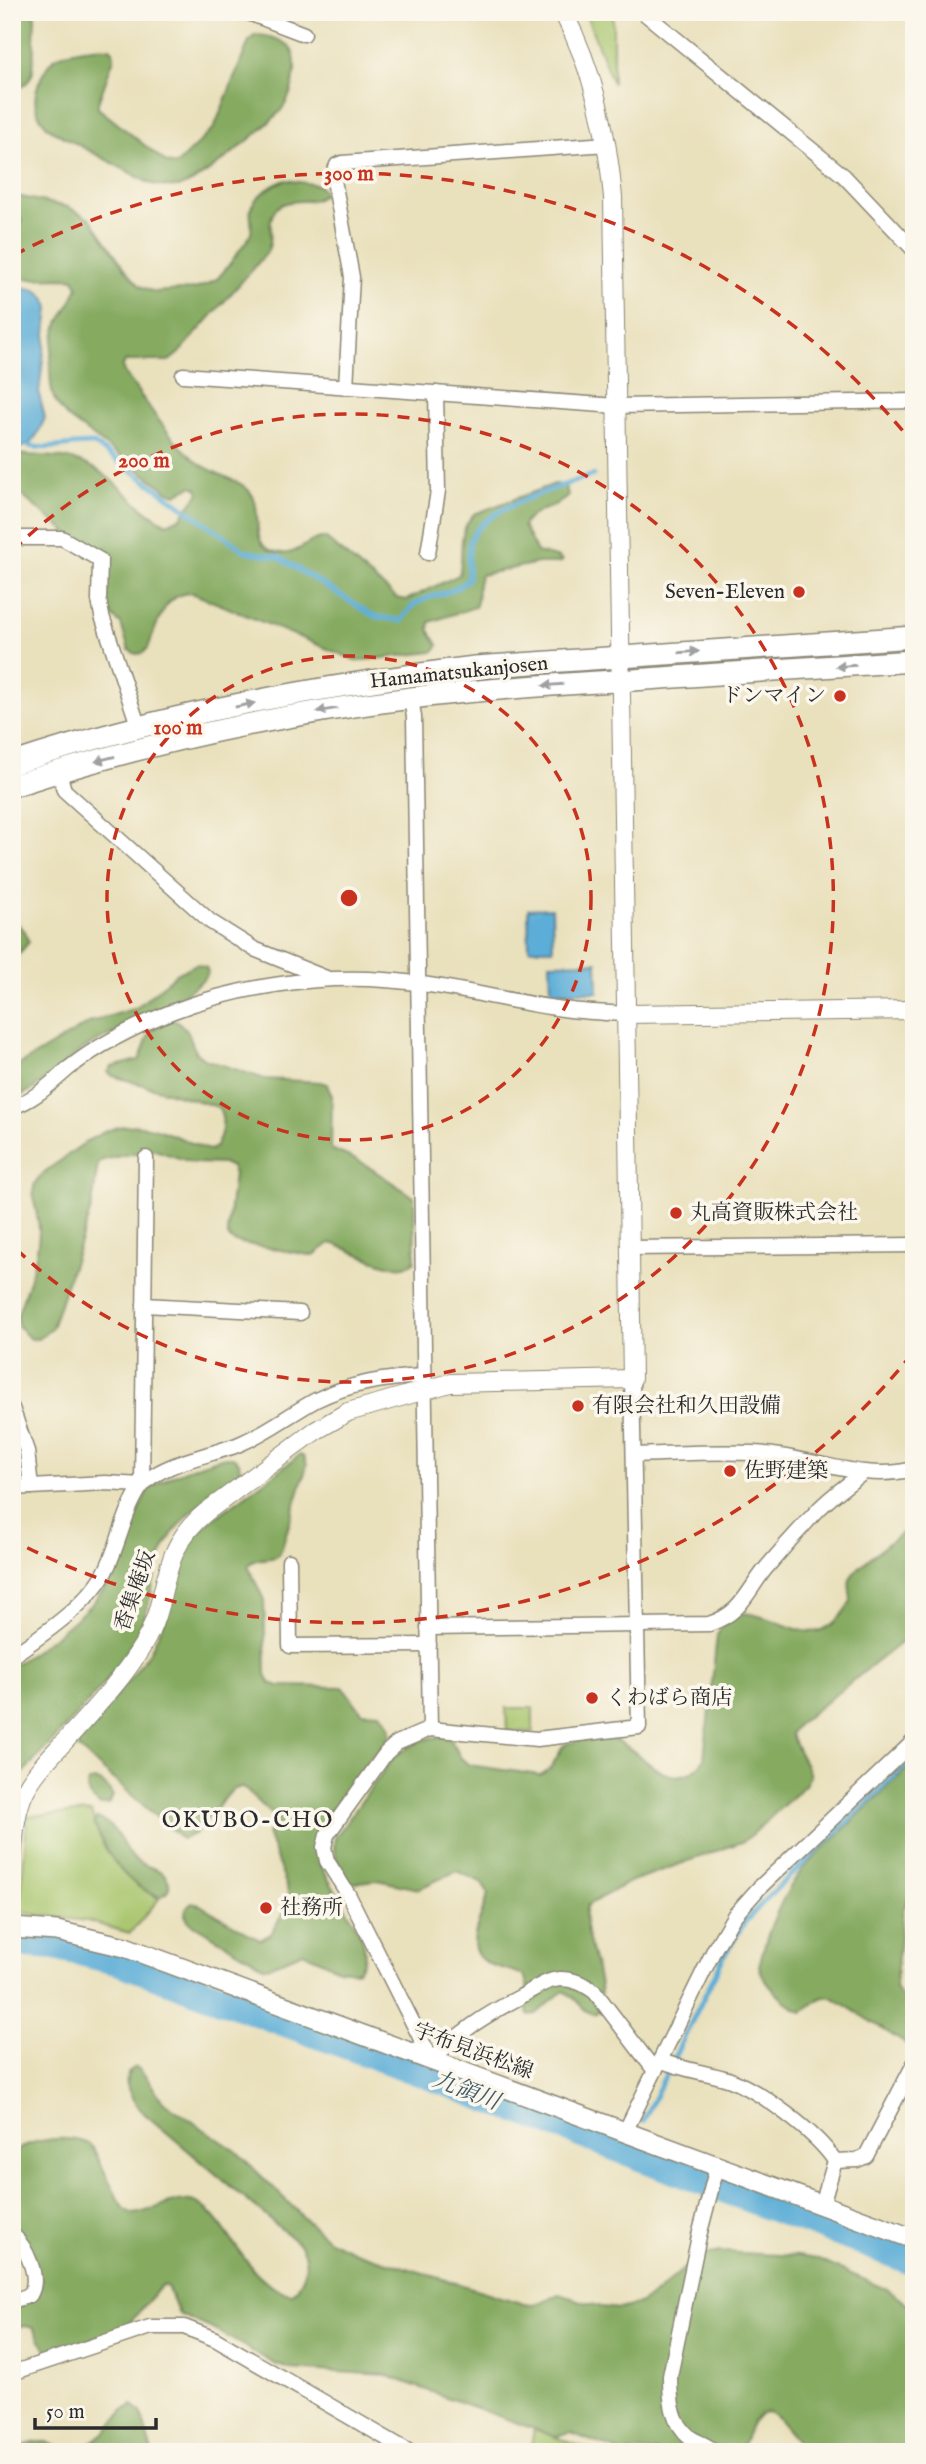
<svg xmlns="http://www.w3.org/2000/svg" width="926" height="2464" viewBox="0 0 926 2464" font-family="'IM FELL English','Noto Serif JP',serif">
<rect width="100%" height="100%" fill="#fbf7ec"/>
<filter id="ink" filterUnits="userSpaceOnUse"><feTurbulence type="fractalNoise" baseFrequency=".0143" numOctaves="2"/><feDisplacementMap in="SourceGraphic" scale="14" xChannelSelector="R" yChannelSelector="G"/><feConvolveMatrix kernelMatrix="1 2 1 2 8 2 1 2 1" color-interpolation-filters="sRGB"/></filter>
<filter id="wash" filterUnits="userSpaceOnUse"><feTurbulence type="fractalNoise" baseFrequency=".00686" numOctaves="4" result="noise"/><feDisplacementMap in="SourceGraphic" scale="28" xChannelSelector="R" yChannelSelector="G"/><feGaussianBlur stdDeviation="1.57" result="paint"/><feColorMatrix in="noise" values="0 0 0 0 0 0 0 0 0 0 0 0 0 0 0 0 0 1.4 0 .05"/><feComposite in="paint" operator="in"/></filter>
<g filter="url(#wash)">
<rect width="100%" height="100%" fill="#e9e0bc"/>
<!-- green -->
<g fill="#a7c56c" stroke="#69784c" stroke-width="2">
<path d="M585 12H613V84Z"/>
<path d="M506 1708H533V1732L507 1731Z"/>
<path d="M91 1812 103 1847 140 1887 159 1899 130 1933 87 1921 25 1913 20 1908 27 1816Z"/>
<path d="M534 2429 596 2452H530Z"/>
</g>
<!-- forest -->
<g fill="#85aa60" stroke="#586a46" stroke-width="2">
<path d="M22 12H32L35 15 33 71C30 82 24 88 12 89V30Z"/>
<path d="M255 35C265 35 283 39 290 48 301 61 292 96 282 109 269 125 204 178 185 185 174 190 160 186 149 183L51 130C33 114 31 98 42 76 45 70 50 62 55 58 68 50 95 46 110 48L113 51 114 58 98 103V108L167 163 176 165 214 128 249 41Z"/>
<path d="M286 180 318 185 325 192C317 207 292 196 278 207 264 219 276 239 266 254L179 353 169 361H126L122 366 124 372C146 402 167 436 195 460 210 474 239 478 250 492 264 508 249 541 270 550 298 562 305 537 325 538L397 598 406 600 459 575C465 552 455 535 474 514L555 484C564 485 567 487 568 496 556 509 531 509 523 526L537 552 559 558 562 561 559 563H538L481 575C474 585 481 597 475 607L430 622 429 630 438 645 437 649 432 652 357 661 192 593C163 592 157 626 148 648L143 653 136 654 129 650 121 624 109 614 107 609 106 564 12 488V454C35 456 61 455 83 463 115 475 136 509 167 524L180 518 199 493 197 488 192 486 176 494 169 492 68 418C62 411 56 405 53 396 48 378 50 342 58 325 64 312 74 300 78 286L74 279 69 278 12 279V229L22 222 21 218 12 212V195L68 207 90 218 129 274 140 286 154 292 195 289 206 285 217 279 225 270 250 236C254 226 249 219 251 208 254 196 274 184 286 180Z"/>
<path d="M12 919 25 931 29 942 12 962Z"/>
<path d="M196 964 206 967 208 972 206 977 189 991 164 1007 83 1049 32 1090 12 1100V1069L91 1022 136 1008 176 974Z"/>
<path d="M176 1020 187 1030 196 1053 204 1059 265 1079 320 1082 327 1084 332 1096 331 1149 361 1162 414 1197 415 1261C396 1279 351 1247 330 1243L314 1255H309L235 1242 229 1238 227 1232 234 1174 231 1167 225 1164 194 1163 152 1149 103 1160 98 1163 92 1206 52 1328 38 1339H30L18 1326 17 1318C25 1290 39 1258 39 1230 39 1216 31 1200 34 1187 36 1175 55 1165 64 1158 122 1112 141 1120 205 1149L211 1150 216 1146C222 1134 226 1119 218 1107L113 1076 108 1072 112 1067 139 1060C150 1039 144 1023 176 1020Z"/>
<path d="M300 1455 304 1457 307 1465 281 1551 276 1557C266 1560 254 1557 248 1566L264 1600 266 1674 270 1683 279 1686 343 1687 362 1712 381 1713C385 1718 393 1729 389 1737 386 1744 377 1751 372 1757 357 1776 321 1820 317 1842 310 1878 391 1943 356 1971L338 1969 303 1952 271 1966 265 1967 189 1922 185 1915 186 1908 192 1903 200 1905 260 1940 271 1934 286 1908 289 1898 287 1887 267 1834 277 1819 245 1789 241 1787 232 1790 194 1834 182 1839 79 1749 78 1742 82 1736 129 1680 150 1652 165 1620 180 1562 192 1539 212 1520Z"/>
<path d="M225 1457H233L239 1462 240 1471 236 1478C207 1499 175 1518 162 1554 151 1583 150 1613 134 1641 105 1689 61 1731 23 1773L19 1775 12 1773V1666C41 1648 93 1609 110 1581 127 1552 133 1519 148 1490 170 1474 199 1464 225 1457Z"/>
<path d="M914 1525V1558L909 1570 911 1624 910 1632 904 1640 797 1725 791 1733C794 1749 806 1760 810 1776L805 1785 753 1834 742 1842 629 1882 588 1905C576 1930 609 1978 599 2011L594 2014C580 2011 576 1995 563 1991L536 2014 529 2015C523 2003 532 1989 524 1976 513 1969 499 1969 487 1963 459 1948 485 1915 488 1893L481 1882 457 1871 418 1889 377 1880 352 1883C341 1871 331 1855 335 1838L392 1759C409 1745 429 1732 451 1740L461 1758 469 1765 540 1775 550 1769 564 1745C577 1740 604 1735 617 1741 640 1750 661 1786 689 1773 696 1769 701 1766 704 1758L717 1635 723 1625 744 1613C792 1618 816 1659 851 1601 851 1594 848 1585 850 1579 855 1567 902 1532 914 1525Z"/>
<path d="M914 1762V1894L907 1901 903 1910 895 1987 899 1995 914 1999V2049L832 1997C818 1994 813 2006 802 2012 785 2004 764 1984 759 1966 767 1931 782 1895 804 1867Z"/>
<path d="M94 1780C104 1782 109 1788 113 1796L109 1804 100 1805C92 1799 83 1792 89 1782Z"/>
<path d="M97 1818C120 1826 119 1846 134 1859 144 1868 161 1867 167 1878 172 1887 168 1892 161 1897 128 1889 105 1853 94 1823Z"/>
<path d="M136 2067C149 2075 153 2092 165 2103L236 2151 308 2222 329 2240 355 2252 524 2304 533 2305 559 2294 601 2307 620 2309 639 2304 655 2294 689 2264 704 2255 720 2252 798 2256 816 2259 887 2289 914 2310V2452H806L775 2415C754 2402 747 2438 740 2452H621L571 2433 556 2437 385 2375 289 2369 275 2364 219 2332 179 2314 167 2286 162 2285 128 2325 53 2353 47 2352 33 2328 26 2326 12 2328V2307C29 2303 40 2299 41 2280L12 2223V2156C24 2137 75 2134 92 2146L119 2201 125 2209 133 2214C152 2212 173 2198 191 2201 228 2209 245 2291 293 2293 306 2279 310 2261 300 2245L139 2109C131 2097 117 2075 136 2067Z"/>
<path d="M133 2405 141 2412 152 2452H79L108 2430 123 2410Z"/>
<path d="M38 2442H47L69 2452H12V2448Z"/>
</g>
<!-- water -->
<g fill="#5cadd7" stroke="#446c81" stroke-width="2">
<path d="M12 287C30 288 44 287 49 308L39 394 45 418C37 435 33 450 12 448Z"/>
<path d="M552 908 553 949H529L528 909Z"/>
<path d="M597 962 598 992H551L550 963Z"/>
</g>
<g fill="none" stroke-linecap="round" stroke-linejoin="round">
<!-- stream -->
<g stroke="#5cadd7" stroke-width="5">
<path d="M29 446C51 451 72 443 94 444L245 551 278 557 374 616 402 621C418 588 446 602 468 579 469 568 467 552 470 541 480 508 563 486 593 475"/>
<path d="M643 2121 725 1954 744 1923 768 1897 914 1757"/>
<path d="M633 2153 634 2150"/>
</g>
<!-- river -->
<path stroke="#5cadd7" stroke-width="30" d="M12 1942 55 1945 120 1961 427 2074 914 2261"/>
</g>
</g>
<g filter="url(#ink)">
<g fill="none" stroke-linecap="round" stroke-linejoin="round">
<defs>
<g id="minor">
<path d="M246 12 304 34"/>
<path d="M643 12 844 176 914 250"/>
<path d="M183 375 617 406 914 401"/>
<path d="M346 387 352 277 333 175 337 165 342 163 607 144"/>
<path d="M12 538H62L100 560 99 600 102 616 139 728"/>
<path d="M428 553 438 491 436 393"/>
<path d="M411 698 414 717 430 1729"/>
<path d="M12 747 17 762"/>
<path d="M59 772 64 790 211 922 254 949 326 978"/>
<path d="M12 1107C35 1100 51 1083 69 1068 98 1045 136 1026 171 1012 237 987 314 975 385 980 445 984 504 1001 563 1009 584 1012 606 1013 627 1014"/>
<path d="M630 1248 914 1245"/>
<path d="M144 1305 300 1313"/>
<path d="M632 1379 639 1727 537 1739 430 1729 397 1743 386 1753 327 1835 324 1847 327 1861 348 1894 432 2061C458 2032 486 2015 520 1997 533 1990 545 1980 560 1979 574 1979 584 1984 595 1992L655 2071"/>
<path d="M12 1408 27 1451 31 1487"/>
<path d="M634 1455C673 1454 714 1451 753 1453 807 1455 860 1483 914 1469"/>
<path d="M12 1488 105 1483 142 1485 146 1158"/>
<path d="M289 1561 290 1646 429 1645"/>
<path d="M428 1628 709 1624C742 1613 746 1593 766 1568 782 1549 799 1530 817 1511 830 1497 847 1485 863 1473"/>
<path d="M12 1656C44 1634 93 1601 108 1566 120 1540 125 1510 141 1487 157 1464 212 1455 237 1445 265 1434 290 1414 316 1400 350 1383 387 1378 424 1376"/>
<path d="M660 2060C682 2070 705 2072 728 2079 759 2090 817 2133 835 2161L822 2205"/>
<path d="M625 2132 715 1948 734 1916 759 1888 914 1741"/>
<path d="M835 2161 857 2160 866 2156 914 2064"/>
<path d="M12 2234C26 2247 41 2277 30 2295L12 2301"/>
<path d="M12 2373 150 2327H184L215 2339 410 2452"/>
<path d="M715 2452C708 2445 699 2443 691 2438 671 2422 670 2399 670 2376L699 2236 717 2167"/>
</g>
<g id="tertiary">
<path d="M627 1014 914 1010"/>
<path d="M12 1865C14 1840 14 1814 25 1791 35 1772 50 1757 65 1741 92 1711 122 1680 143 1645 172 1596 156 1553 206 1512L315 1431 348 1412 450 1383 632 1379 613 197C607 132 594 71 563 12"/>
</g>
<path id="secondary" d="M12 1928 57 1931 125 1947 914 2239"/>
<g id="primary">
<path d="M12 764C161 714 320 686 475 667L914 637"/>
<path d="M12 786C142 744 276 715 411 698 485 689 559 684 633 680 727 673 820 667 914 661"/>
</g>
</defs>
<!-- minor casing -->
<use href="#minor" stroke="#8a8674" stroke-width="17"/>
<!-- tertiary casing -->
<use href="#tertiary" stroke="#8a8674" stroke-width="20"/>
<!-- secondary casing -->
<use href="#secondary" stroke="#8a8674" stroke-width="22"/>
<!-- primary casing -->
<use href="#primary" stroke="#8a8674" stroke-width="24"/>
<!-- minor -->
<use href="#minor" stroke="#fff" stroke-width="14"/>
<!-- tertiary -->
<use href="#tertiary" stroke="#fff" stroke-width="18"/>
<!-- secondary -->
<use href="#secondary" stroke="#fff" stroke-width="19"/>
<!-- primary -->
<use href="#primary" stroke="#fff" stroke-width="21"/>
</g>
<!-- one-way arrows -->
<defs><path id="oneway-solid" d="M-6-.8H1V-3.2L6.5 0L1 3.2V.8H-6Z" transform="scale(1.75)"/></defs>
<g fill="#a0a0a0">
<use href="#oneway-solid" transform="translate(689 652) rotate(-4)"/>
<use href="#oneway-solid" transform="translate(846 666) rotate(176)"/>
<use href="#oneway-solid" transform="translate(553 685) rotate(176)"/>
<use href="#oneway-solid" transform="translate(245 705) rotate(-12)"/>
<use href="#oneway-solid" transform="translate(327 710) rotate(171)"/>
<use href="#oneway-solid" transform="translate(105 759) rotate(165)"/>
</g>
</g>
<!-- distance rings -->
<g fill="none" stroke="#c8321e" stroke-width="3.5" stroke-dasharray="12 9">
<circle cx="349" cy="898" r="242"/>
<path d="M13 550A484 484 0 1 1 13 1246"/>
<path d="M912 1354A725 725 0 0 1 14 1541M14 255A725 725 0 0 1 912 442"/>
</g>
<!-- markers -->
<g fill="#c8321e" stroke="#fbf7ec" stroke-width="2.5">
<circle cx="799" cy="592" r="7"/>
<circle cx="840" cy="696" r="7"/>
<circle cx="676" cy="1213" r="7"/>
<circle cx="578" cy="1406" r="7"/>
<circle cx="730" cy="1471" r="7"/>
<circle cx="592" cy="1698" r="7"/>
<circle cx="266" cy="1908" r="7"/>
</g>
<g text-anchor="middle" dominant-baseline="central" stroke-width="7" stroke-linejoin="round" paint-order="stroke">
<!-- poi labels -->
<g font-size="21" fill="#2b2b2b" stroke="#fbf7ec" text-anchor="start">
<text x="785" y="592" text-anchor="end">Seven-Eleven</text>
<text x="826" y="696" text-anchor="end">ドンマイン</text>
<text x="690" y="1213">丸高資販株式会社</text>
<text x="592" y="1406">有限会社和久田設備</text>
<text x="744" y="1471">佐野建築</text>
<text x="606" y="1698">くわばら商店</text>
<text x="280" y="1908">社務所</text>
</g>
<!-- street labels -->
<g font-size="21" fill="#2b2b2b" stroke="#fbf7ec">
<text transform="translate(459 673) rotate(-6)">Hamamatsukanjosen</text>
<text transform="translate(136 1591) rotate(-71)">香集庵坂</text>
<text transform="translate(473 2052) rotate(20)">宇布見浜松線</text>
</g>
<!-- neighbourhood labels -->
<g font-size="23" letter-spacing="2" fill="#2b2b2b" stroke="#fbf7ec">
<text x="248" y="1820">OKUBO-CHO</text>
</g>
<!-- water labels -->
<g font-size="23" font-style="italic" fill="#3c5867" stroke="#fbf7ec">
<text transform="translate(466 2091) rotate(21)">九領川</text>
</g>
</g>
<circle cx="349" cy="898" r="10" fill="#c8321e" stroke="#fbf7ec" stroke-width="3.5"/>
<g font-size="21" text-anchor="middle" font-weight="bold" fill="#c8321e" stroke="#fbf7ec" stroke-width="7" stroke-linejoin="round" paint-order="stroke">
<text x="349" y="180">300 m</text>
<text x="144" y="467">200 m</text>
<text x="178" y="734">100 m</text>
</g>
<!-- margin -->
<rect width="926" height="2464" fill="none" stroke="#fbf7ec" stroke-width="42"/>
<!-- scale -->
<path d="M35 2418v10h121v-10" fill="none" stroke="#2b2b2b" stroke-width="3.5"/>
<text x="46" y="2418" font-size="21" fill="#2b2b2b" stroke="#fbf7ec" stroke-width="5" paint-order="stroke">50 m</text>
</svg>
